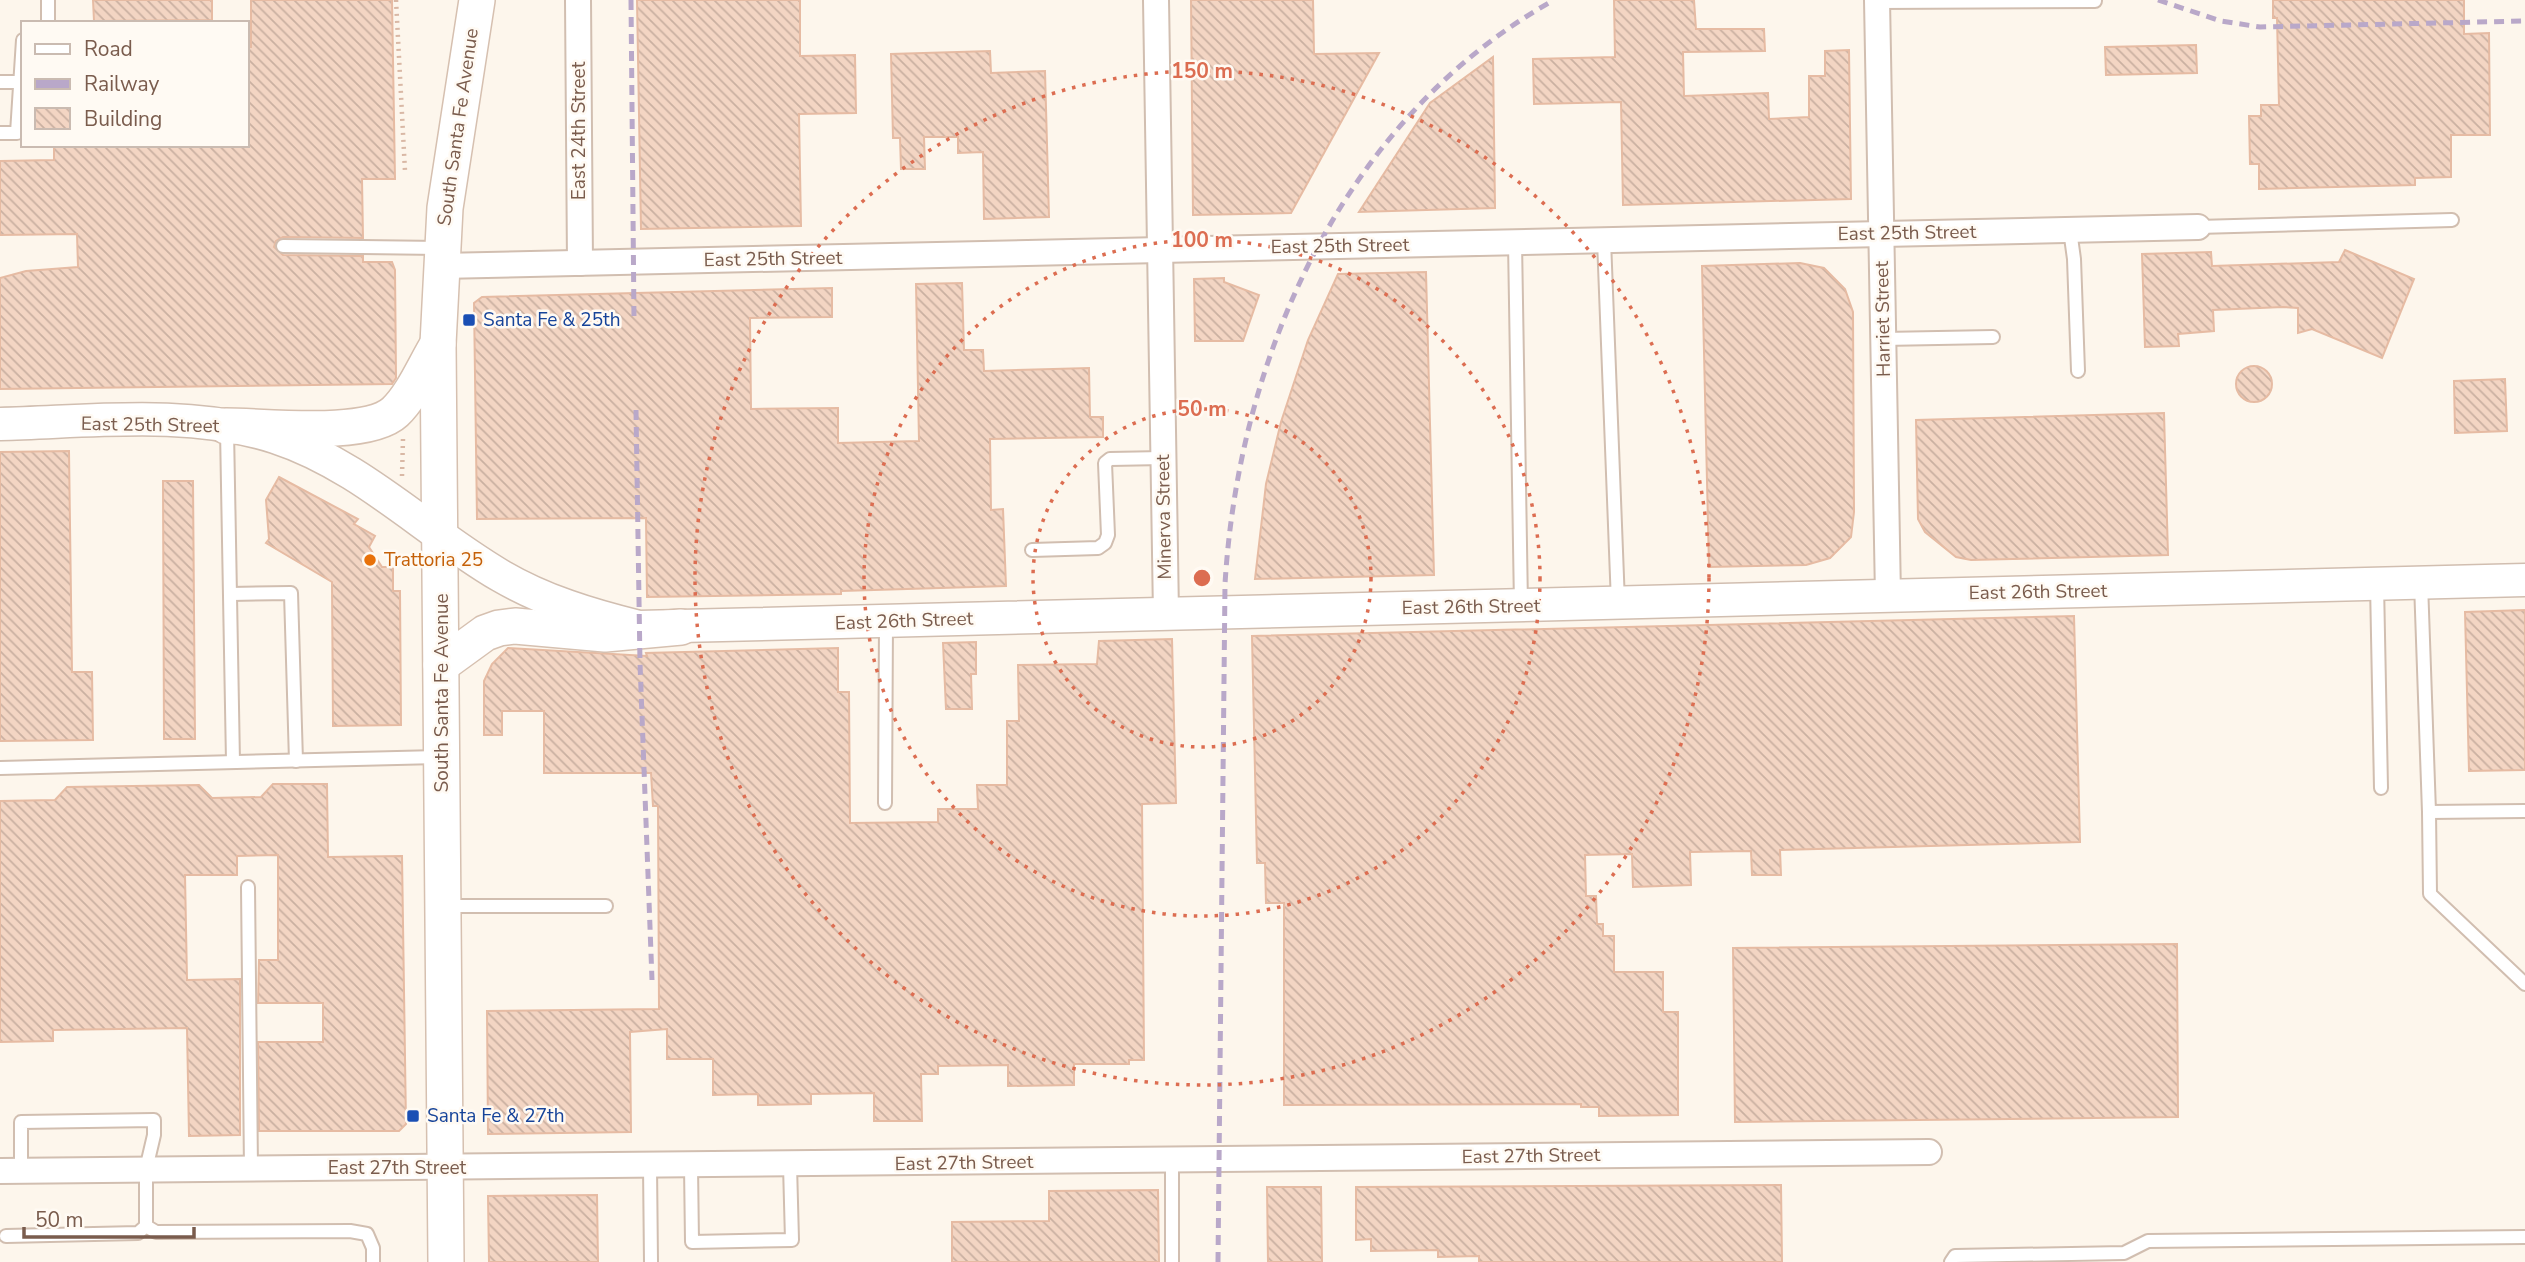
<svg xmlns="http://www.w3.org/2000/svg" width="2525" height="1262" viewBox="0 0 2525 1262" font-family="'Nunito Sans',sans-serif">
<defs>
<pattern id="building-back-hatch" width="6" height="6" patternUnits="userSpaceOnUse" patternTransform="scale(1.75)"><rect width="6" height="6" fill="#f3d5c3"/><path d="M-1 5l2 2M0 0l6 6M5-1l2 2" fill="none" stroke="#cab0a1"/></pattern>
</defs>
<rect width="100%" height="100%" fill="#fdf6ec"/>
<!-- building -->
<g fill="url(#building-back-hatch)" stroke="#e6bba3" stroke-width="2">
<path d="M93 0H212V20L94 21Z"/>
<path d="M251 0H392L395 179H362L363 238 283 237 276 241 274 247 283 255 363 256V262H392L395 270 396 378 392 384 0 389V278L26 271 78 267 77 234 0 235V161L54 160V145H247V47H251Z"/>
<path d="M637 0H800V56L855 55 856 113 799 114 801 226 641 229Z"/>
<path d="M1191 0H1313L1314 54 1379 53 1291 213 1193 215Z"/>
<path d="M1614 0H1694L1696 29H1764L1765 51 1683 52 1684 96 1768 93 1769 119 1809 117V76H1825V51L1849 50 1851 199 1623 205 1621 102 1534 104 1533 59 1615 57Z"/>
<path d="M2273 0H2464V34L2489 33 2490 135H2451V177L2415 178V185L2259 189V164H2250L2249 116H2261V105H2279L2277 18H2273Z"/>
<path d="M2196 45 2197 73 2106 75 2105 47Z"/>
<path d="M990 51 991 73 1045 71 1049 217 984 219 983 152 958 153V137H924L925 169H901L900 138H893L891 54Z"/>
<path d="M1493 57 1495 208 1359 212 1430 103Z"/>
<path d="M2345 250 2414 279 2382 358 2312 329 2298 333V308L2283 307 2213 310 2214 331 2178 334 2179 346 2145 347 2142 254 2211 252 2212 266 2339 262Z"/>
<path d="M1800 263 1824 268 1845 289 1853 312 1854 512 1851 537 1830 558 1806 565 1709 567 1702 266Z"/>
<path d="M1426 272 1434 575 1255 579 1266 484 1281 422 1308 340 1338 274Z"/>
<path d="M1224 278V282L1259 295 1243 341H1195L1194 279Z"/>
<path d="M962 283 964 350H983L984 371 1089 368 1090 417H1103V437L990 439 991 510 1003 509 1006 586 841 591V594L647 597 646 518 477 519 474 303 482 297 832 288V317L750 318 751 409 838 408V443L919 441 916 284Z"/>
<circle cx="2254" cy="384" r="18"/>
<path d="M2505 379 2507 431 2455 433 2454 381Z"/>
<path d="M2164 413 2168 555 1971 560 1956 557 1925 532 1918 519 1916 420Z"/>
<path d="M69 451 72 672H92L93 740 0 741V452Z"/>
<path d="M279 477 358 519 354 524 375 536 369 547 382 567H393V591H400L401 725 333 726 332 582 266 543 269 539 266 500Z"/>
<path d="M163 481H193L195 739H164Z"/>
<path d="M2525 610V770L2469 771 2465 612Z"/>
<path d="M2074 616 2080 842 1780 850 1781 875H1752L1751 851 1690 852 1691 885 1633 887 1632 854 1585 855 1586 896H1596L1597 924H1603V936H1614V972H1663V1012H1678V1115L1599 1116V1107H1581V1104L1284 1105V903H1266L1265 863H1257L1252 636Z"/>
<path d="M1172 639 1176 803 1142 804 1144 1060H1129V1064H1074V1085L1008 1086V1065L938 1066V1074H921L922 1121H874V1093L811 1094V1104L758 1105V1094L713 1095V1059H667V1029L630 1032 631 1132 488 1134 487 1011 659 1009 658 806H653L651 773H544V711H502V735H484V681L492 664 508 648 647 656 646 653 838 648V692H849L850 823 938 822V809H978L977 785H1007V721H1019L1018 665 1097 664 1099 641Z"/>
<path d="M976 642V674H971L972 709H946L943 643Z"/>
<path d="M273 784H327L328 857 402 856 406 1124 399 1131H259L258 1042H323V1003H258L259 960H278V855L237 856V875H185L187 980 240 979V1135L189 1136 187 1028 53 1030V1041L0 1042V801L55 800 67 787 199 785 212 798 261 797Z"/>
<path d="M2177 944 2178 1117 1735 1122 1733 948Z"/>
<path d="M1781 1185 1782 1262H1479V1256L1438 1257V1250L1371 1251V1239L1356 1240V1187Z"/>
<path d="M1267 1187H1321L1322 1262H1268Z"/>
<path d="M1158 1190 1159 1262H952V1222L1049 1221V1191Z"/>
<path d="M597 1195 598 1262H489L488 1196Z"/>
</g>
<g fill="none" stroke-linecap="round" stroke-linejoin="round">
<defs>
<g id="service">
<path d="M1877 2 2095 1"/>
<path d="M48 23V0"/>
<path d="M0 82H18"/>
<path d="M0 133H17L23 40"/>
<path d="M2198 227 2452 220"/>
<path d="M2070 230 2074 259 2078 371"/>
<path d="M1604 240 1618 603"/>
<path d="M1515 242 1521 605"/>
<path d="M283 246 440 248"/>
<path d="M1883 339 1993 337"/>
<path d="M227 430 233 762"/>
<path d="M1032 550 1098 548 1105 543 1108 535 1105 463 1110 459 1163 458"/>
<path d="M2421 583 2429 812 2525 811"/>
<path d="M2377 584 2381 788"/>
<path d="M231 594 291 593 296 761"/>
<path d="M0 768 438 757"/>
<path d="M885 803 886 622"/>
<path d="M2429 812 2430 894 2525 984"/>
<path d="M248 887 251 1169"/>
<path d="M443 906H606"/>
<path d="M1172 1160V1262"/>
<path d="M650 1166 651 1262"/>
<path d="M691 1166 692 1242 792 1240 790 1165"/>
<path d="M21 1171V1122L154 1120V1135L146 1169V1226L156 1232 350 1231 367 1234 373 1248V1262"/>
<path d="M6 1236 138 1233 146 1226"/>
<path d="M1951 1262 1955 1256 2124 1253 2148 1241 2525 1237"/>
</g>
<g id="minor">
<path d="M578 0 580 263"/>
<path d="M1156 0 1166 614"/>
<path d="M1877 0 1888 596"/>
<path d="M441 266 2198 227"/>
<path d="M0 1171 1929 1152"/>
</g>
<path id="tertiary" d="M0 424C89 422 188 409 275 437 361 465 424 531 501 576 544 601 590 615 639 627L2525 580"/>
<g id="secondary">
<path d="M226 426C266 426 367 438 395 412 413 395 425 365 438 344"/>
<path d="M441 665 485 633 499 628 515 626 605 634 681 627"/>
<path d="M446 1262 438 344 445 208 477 0"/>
</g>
</defs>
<!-- service casing -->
<use href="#service" stroke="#d1beb0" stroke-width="16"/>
<!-- minor casing -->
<use href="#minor" stroke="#d1beb0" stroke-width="28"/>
<!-- tertiary casing -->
<use href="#tertiary" stroke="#d1beb0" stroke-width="35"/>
<!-- secondary casing -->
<use href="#secondary" stroke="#d6c0b0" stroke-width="38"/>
<!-- path -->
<g stroke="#d9b8a5" stroke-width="4.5" stroke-dasharray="2 5" stroke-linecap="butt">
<path d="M396 0 405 171"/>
<path d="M402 476 403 439"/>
</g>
<!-- service -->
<use href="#service" stroke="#fff" stroke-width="12"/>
<!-- minor -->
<use href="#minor" stroke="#fff" stroke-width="24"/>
<!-- tertiary -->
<use href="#tertiary" stroke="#fff" stroke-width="32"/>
<!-- secondary -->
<use href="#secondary" stroke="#fff" stroke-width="35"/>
<!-- rail -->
<g stroke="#b9a8c9" stroke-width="5" stroke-dasharray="10 7" stroke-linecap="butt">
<path d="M631 0 634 320"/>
<path d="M2158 0 2221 21 2260 27 2525 21"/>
<path d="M636 410 640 663 652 980"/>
<path d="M1218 1262 1225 584C1239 352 1346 116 1554 0"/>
</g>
</g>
<!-- distance rings -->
<g fill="none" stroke="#dc6d51" stroke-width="3.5" stroke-dasharray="3.5 7">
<circle cx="1202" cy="578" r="169"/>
<circle cx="1202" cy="578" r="338"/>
<circle cx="1202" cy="578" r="507"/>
</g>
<!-- markers -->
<g fill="#1a4fb4" stroke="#fffaf3" stroke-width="2.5">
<rect x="462" y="313" width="14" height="14" rx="3.5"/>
<rect x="406" y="1109" width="14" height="14" rx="3.5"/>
</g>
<circle fill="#e8710a" stroke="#fffaf3" stroke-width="2.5" cx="370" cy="560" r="7"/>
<g text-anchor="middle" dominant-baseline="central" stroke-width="5" stroke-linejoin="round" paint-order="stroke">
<!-- street labels -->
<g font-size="19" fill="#7a5c4d" stroke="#fffaf3">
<text transform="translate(458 127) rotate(-82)">South Santa Fe Avenue</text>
<text transform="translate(579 131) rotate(-90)">East 24th Street</text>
<text transform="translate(1907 233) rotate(-1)">East 25th Street</text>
<text transform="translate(1340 246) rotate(-1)">East 25th Street</text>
<text transform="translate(773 259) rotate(-1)">East 25th Street</text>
<text transform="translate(1883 319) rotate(-91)">Harriet Street</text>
<text transform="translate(150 425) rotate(1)">East 25th Street</text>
<text transform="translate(1164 517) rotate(-91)">Minerva Street</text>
<text transform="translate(2038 592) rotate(-1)">East 26th Street</text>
<text transform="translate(1471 607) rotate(-1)">East 26th Street</text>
<text transform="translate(904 621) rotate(-2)">East 26th Street</text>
<text transform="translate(442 693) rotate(-90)">South Santa Fe Avenue</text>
<text transform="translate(1531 1156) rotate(-1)">East 27th Street</text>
<text transform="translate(964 1163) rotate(-1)">East 27th Street</text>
<text x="397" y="1168">East 27th Street</text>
</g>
<!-- transit labels -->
<g font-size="19" fill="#164399" stroke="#fffaf3" text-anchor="start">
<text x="483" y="320">Santa Fe &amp; 25th</text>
<text x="427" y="1116">Santa Fe &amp; 27th</text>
</g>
<!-- food labels -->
<g font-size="19" fill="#c56008" stroke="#fffaf3" text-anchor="start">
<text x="384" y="560">Trattoria 25</text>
</g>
</g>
<circle cx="1202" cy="578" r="10" fill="#dc6d51" stroke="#fffaf3" stroke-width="3.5"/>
<g font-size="21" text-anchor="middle" font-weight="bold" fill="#dc6d51" stroke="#fffaf3" stroke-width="5" stroke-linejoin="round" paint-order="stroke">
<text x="1202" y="78">150 m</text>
<text x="1202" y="247">100 m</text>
<text x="1202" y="416">50 m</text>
</g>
<!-- legend -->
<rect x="21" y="21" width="228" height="126" fill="#fffaf3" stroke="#cabbb1" stroke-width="2"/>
<rect x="35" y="44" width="35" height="10" fill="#ffffff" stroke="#cabbb1" stroke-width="2"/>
<text x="84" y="56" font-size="21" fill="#7a5c4d">Road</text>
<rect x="35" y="79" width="35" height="10" fill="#b9a8c9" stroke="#cabbb1" stroke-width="2"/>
<text x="84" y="91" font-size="21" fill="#7a5c4d">Railway</text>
<rect x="35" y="108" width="35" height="21" fill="url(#building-back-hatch)" stroke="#cabbb1" stroke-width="2"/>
<text x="84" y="126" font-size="21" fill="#7a5c4d">Building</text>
<!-- scale -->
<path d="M24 1227v10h170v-10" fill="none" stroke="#7a5c4d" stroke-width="3.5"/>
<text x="35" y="1227" font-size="21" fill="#7a5c4d" stroke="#fffaf3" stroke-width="5" paint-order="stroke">50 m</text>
</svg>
